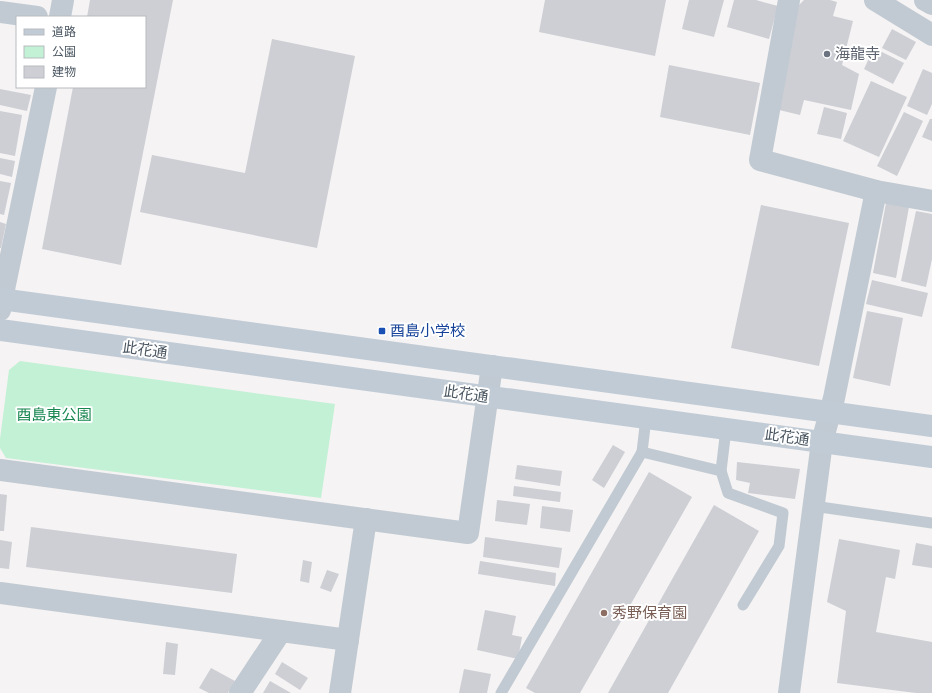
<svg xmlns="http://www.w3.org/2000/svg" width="932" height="693" viewBox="0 0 932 693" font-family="Signika,'Noto Sans JP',sans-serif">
<rect width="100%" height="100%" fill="#f5f3f3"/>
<!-- green -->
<path fill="#c3f1d5" d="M20 361 335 404 321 498 6 458 0 448V439L9 370Z"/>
<!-- building -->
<g fill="#cdcfd5">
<path d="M90 0H173L121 265 42 249 73 87H145V17H87Z"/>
<path d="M545 0H666L655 56 539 32Z"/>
<path d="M689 0H724L714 37 682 29Z"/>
<path d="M734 0H756L778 6 769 39 727 27Z"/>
<path d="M804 0H830L837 2 833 16 853 21 842 65 859 74 851 110 804 100 800 115 775 109 796 8Z"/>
<path d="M892 29 916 42 906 60 882 48Z"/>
<path d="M272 39 355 56 317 248 140 212 152 155 245 173Z"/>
<path d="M874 48 904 63 893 84 864 69Z"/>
<path d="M669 65 760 83 750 135 660 117Z"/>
<path d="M923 69 932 73V104L927 115 907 106Z"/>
<path d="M871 81 907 97 879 157 843 141Z"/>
<path d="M0 89 31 95 27 111 0 105Z"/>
<path d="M824 107 847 113 841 139 817 134Z"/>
<path d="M0 111 22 115 15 156 0 153Z"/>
<path d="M904 112 923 121 897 176 877 166Z"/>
<path d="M930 119H932V141L922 137Z"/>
<path d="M0 158 15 161 12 177 0 174Z"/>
<path d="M0 181 11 183 4 215 0 214Z"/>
<path d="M886 203 909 207 896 278 873 273Z"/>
<path d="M761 205 849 223 819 366 731 348Z"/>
<path d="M916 211 932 214V259L926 287 901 281Z"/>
<path d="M0 222 6 224 1 248H0Z"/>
<path d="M872 280 928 293 922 317 866 304Z"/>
<path d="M867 311 903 318 890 386 853 378Z"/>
<path d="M613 445 625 452 604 488 592 480Z"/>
<path d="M737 462 800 469 795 499 748 493 750 483 736 480Z"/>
<path d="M517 465 562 471 560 486 515 479Z"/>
<path d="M649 472 692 497 580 693H535L526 688Z"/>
<path d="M514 486 561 492 560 502 513 496Z"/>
<path d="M0 494 7 495 4 531H0Z"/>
<path d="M497 500 530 504 527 525 495 521Z"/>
<path d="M714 505 759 531 668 693H608Z"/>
<path d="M542 506 573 510 570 532 540 528Z"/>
<path d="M31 527 237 554 232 593 26 567Z"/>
<path d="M485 537 562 548 559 568 483 557Z"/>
<path d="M839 539 900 550 895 579 886 577 876 632 932 642V693H916L837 683 846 611 827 602Z"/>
<path d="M0 540 12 542 9 569 0 568Z"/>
<path d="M916 543 932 546V568L912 565Z"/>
<path d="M303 560 312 562 309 583 300 581Z"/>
<path d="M480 561 556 573 555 586 478 574Z"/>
<path d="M327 570 339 574 331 592 320 588Z"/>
<path d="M485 610 516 616 512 635 522 637 518 659 477 650Z"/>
<path d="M166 642 178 644 175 675 163 674Z"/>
<path d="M282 662 308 678 300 690 275 674Z"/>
<path d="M211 668 235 681 228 693H209L199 688Z"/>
<path d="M464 669 491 674 487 693H459Z"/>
<path d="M270 681 291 693H263Z"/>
</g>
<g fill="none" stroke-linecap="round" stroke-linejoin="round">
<!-- lane -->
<g stroke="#c1cad2" stroke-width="11">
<path d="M646 418 642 452 721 471 728 493 783 513 779 546 743 605"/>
<path d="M721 471 726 429"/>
<path d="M813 506 932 523"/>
<path d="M501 693 642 452"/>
</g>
<!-- street -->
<g stroke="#c1cad2" stroke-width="22">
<path d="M789 0 760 160 876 191 932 201"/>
<path d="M875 0 932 35"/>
<path d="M925 0 932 4"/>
<path d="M0 12 37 17"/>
<path d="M60 17 63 0"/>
<path d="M0 310 2 299 46 87"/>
<path d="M0 470 468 533 492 366"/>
<path d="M0 593 348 640"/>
<path d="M240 693 281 631"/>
<path d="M340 693 366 519"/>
<path d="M789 693 822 442 834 398 876 191"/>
</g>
<!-- secondary -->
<g stroke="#c1cbd6" stroke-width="22">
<path d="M0 299 932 426"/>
<path d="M0 330 932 457"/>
</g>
</g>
<!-- markers -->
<circle fill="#6b7280" stroke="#fff" stroke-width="1.5" cx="827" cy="54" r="4"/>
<rect fill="#1a4fb4" stroke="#fff" stroke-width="1.5" x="378" y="327" width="8" height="8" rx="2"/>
<circle fill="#8d6e63" stroke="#fff" stroke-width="1.5" cx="604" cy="613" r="4"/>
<g text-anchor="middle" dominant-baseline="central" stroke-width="4" stroke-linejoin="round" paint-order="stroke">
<!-- worship labels -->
<g font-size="15" fill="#5b616d" stroke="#fff" text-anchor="start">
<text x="835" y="54">海龍寺</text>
</g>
<!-- transit labels -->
<g font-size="15" fill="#164399" stroke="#fff" text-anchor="start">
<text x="390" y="331">酉島小学校</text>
</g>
<!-- street labels -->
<g font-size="15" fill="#4a5661" stroke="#fff">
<text transform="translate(145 350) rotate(8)">此花通</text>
<text transform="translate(466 394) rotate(8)">此花通</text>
<text transform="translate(787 437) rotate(8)">此花通</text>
</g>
<!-- park labels -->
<g font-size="15" fill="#17864f" stroke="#fff">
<text x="54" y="415">酉島東公園</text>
</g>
<!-- education labels -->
<g font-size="15" fill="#785e54" stroke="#fff" text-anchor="start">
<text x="612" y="613">秀野保育園</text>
</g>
</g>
<!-- legend -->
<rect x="16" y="16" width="130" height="72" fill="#ffffff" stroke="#b7bbc0"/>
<rect x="24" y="29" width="20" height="6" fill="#c1cbd6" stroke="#b7bbc0"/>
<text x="52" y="36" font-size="12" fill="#4a5661">道路</text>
<rect x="24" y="46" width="20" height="12" fill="#c3f1d5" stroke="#b7bbc0"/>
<text x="52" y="56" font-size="12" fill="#4a5661">公園</text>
<rect x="24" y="66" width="20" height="12" fill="#cdcfd5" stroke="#b7bbc0"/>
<text x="52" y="76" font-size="12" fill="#4a5661">建物</text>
</svg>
